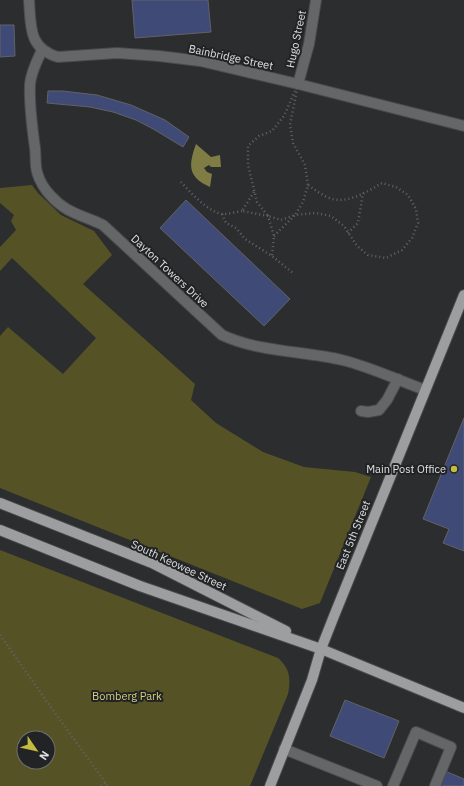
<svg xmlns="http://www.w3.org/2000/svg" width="464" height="786" viewBox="0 0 464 786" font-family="'IBM Plex Sans',sans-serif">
<rect width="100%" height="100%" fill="#2c2d2f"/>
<!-- green -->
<g fill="#555325" fill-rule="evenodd">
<path d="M32 185 38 193 61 215 94 231 112 255 83 284 195 384 191 400 216 423 263 452 304 467 355 472 371 477 320 603 302 609 0 488V336L8 327 63 374 96 338 12 258 0 271V247L16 230 11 221 14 215 0 203V188Z"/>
<path d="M0 550 278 658C290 668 291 679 288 694L250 786H0ZM24 738H48V762H24Z"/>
</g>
<!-- water -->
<path fill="#7f7c44" d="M196 144 211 157 220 155 221 167H211L209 165 204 168 207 172 212 174 210 187C188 177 188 166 196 144Z"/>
<!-- building -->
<g fill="#404a77" stroke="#616264">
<path d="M132 0H208L211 32 135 38Z"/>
<path d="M0 25H14L15 56 0 57Z"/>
<path d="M48 91H63L97 95 131 105 165 120 189 137 183 147 155 130 136 120 113 112 90 107 47 103Z"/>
<path d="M186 200 290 299 264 326 160 228Z"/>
<path d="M464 418V551L443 543 449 529 423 519Z"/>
<path d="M345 700 399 721 384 758 330 736Z"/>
<path d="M445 771 464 779V786H439Z"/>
</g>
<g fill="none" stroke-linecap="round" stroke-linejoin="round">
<defs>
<g id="minor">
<path d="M29 0C31 26 28 48 58 57L117 53 159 56 200 61 298 84 464 126"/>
<path d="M42 50C37 61 31 72 30 84 29 105 32 127 35 148 36 156 35 165 37 172 39 180 45 190 51 196 67 214 83 215 103 225L222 335C258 352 304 351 342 360 371 367 397 380 425 390"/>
<path d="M298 84 309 44 316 0"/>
<path d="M361 411 368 412 379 410 387 400 398 379"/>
<path d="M284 749 377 786"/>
<path d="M393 786 416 732 451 747 435 786"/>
</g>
<g id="major">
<path d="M0 503 152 563 286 631"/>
<path d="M0 530 140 586 321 649 464 708"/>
<path d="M270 786 312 680 321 649 334 616 464 295"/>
</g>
</defs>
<!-- minor casing -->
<use href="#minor" stroke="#494a4b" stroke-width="12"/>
<!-- major casing -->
<use href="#major" stroke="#494a4b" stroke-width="12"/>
<!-- path -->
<g stroke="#636466" stroke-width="2.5" stroke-dasharray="1 3" stroke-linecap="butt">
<path d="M298 84 290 125 293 143 305 165 308 185 303 202 295 215 281 220 268 216 257 202 248 165V146L259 136 272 131 284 116Z"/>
<path d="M181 182C190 192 209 213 223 214 229 214 236 212 242 211"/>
<path d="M254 192 242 211 268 216 274 236 272 256"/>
<path d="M222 214 226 223 236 228 245 239 272 256 293 273"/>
<path d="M348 233 358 223 363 193"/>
<path d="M274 236 295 215 315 213 331 216 344 226 357 246 368 255 386 258 402 250 412 238 418 223 416 209 408 195 396 187 382 183C366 192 346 206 327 197 320 194 314 189 308 185"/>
<path d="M0 635 55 713 108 786"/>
<path d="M101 786 105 783"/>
</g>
<!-- minor -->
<use href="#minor" stroke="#656667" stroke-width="10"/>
<!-- major -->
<use href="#major" stroke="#9d9ea0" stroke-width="10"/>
</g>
<!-- markers -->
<circle fill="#c4bc3e" stroke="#222325" stroke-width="1.5" cx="454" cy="469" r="4"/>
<g text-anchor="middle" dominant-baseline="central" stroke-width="4" stroke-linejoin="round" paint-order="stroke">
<!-- street labels -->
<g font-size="11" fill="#dfe0e1" stroke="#222325">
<text transform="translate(296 39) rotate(-78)">Hugo Street</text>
<text transform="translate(231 57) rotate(12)">Bainbridge Street</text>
<text transform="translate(170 271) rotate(43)">Dayton Towers Drive</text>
<text transform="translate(353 535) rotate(-68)">East 5th Street</text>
<text transform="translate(179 565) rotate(25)">South Keowee Street</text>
</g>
<!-- poi labels -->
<g font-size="11" fill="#dfe0e1" stroke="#222325" text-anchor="end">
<text x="446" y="469">Main Post Office</text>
</g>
<!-- park labels -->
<g font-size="11" fill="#d4cf7b" stroke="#222325">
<text x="127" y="696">Bomberg Park</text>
</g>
</g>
<!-- north arrow -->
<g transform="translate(36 750) rotate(124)"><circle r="19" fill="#222325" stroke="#6e6f70"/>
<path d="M0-3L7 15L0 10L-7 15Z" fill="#c4bc3e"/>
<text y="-6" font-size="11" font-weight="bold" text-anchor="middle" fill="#dfe0e1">N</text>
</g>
</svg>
